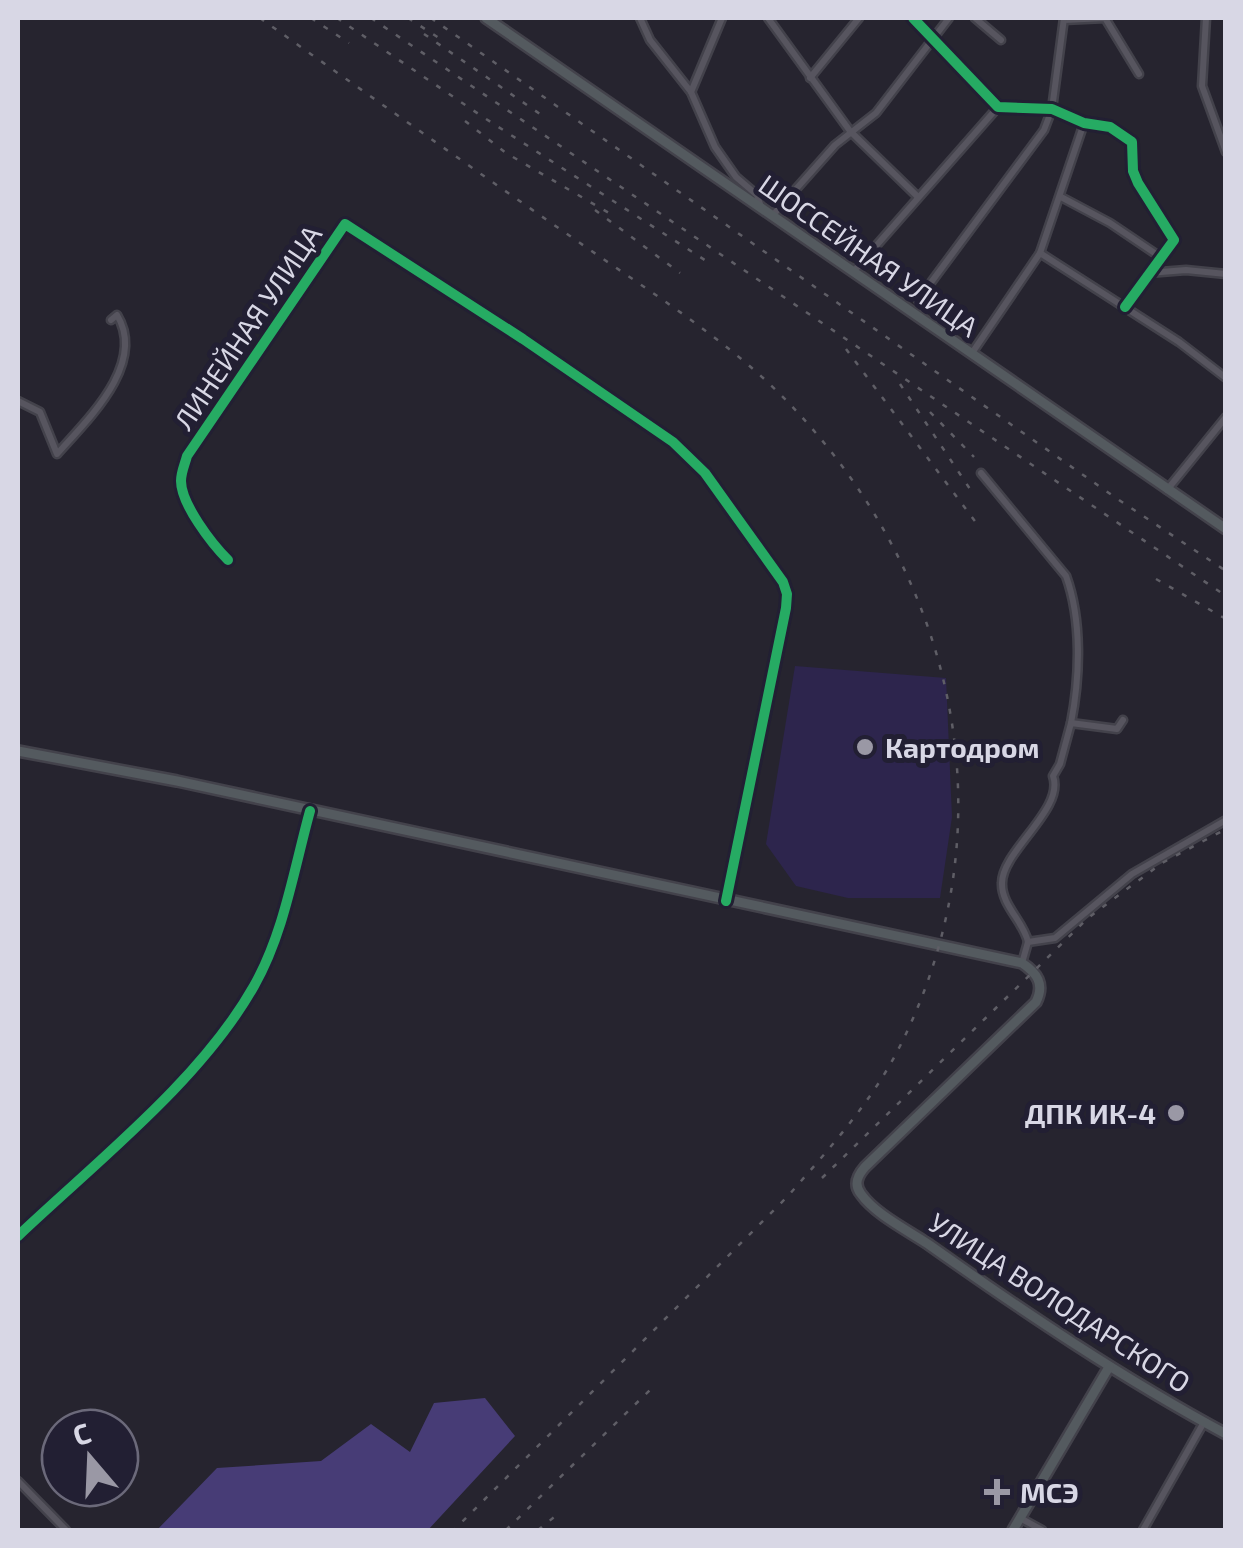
<svg xmlns="http://www.w3.org/2000/svg" width="1243" height="1548" viewBox="0 0 1243 1548" font-family="'Exo 2',sans-serif">
<rect width="100%" height="100%" fill="#26242f"/>
<!-- green -->
<path fill="#2d254d" d="M795 666 946 678 952 817 940 898H848L796 886 766 844Z"/>
<!-- forest -->
<path fill="#473c76" d="M485 1398 515 1436 428 1530H157L217 1468 321 1461 371 1424 410 1452 434 1403Z"/>
<g fill="none" stroke-linecap="round" stroke-linejoin="round">
<defs>
<g id="minor">
<path d="M640 18 650 40 691 92 715 147 736 177 757 195 761 207"/>
<path d="M768 18 850 131 918 197"/>
<path d="M913 18 998 107 1052 109 1084 123 1110 127 1132 142 1133 171 1138 183 1174 240 1125 307"/>
<path d="M975 18 1001 40"/>
<path d="M1206 18 1202 86 1226 152"/>
<path d="M1064 20 1105 18 1139 74"/>
<path d="M810 78 859 18"/>
<path d="M691 92 722 18"/>
<path d="M1061 197 1110 223 1159 256"/>
<path d="M773 215 835 145 876 113 949 18"/>
<path d="M1040 253 1179 342 1226 378"/>
<path d="M854 271 998 107"/>
<path d="M1148 273 1186 270 1226 274"/>
<path d="M918 300 1044 130 1052 109 1064 18"/>
<path d="M972 353 1040 253 1084 123"/>
<path d="M18 401 40 412 57 454C87 420 147 364 117 315L111 320"/>
<path d="M981 473 1066 576C1082 620 1080 677 1071 723"/>
<path d="M1167 490 1226 417"/>
<path d="M228 560C212 544 181 504 181 481 181 472 185 464 187 456L345 224 523 339 673 442 705 473 783 582 787 594 786 608 727 900"/>
<path d="M1028 942C1024 922 1001 905 1002 883 1002 851 1065 809 1053 776L1060 764 1071 723 1117 729 1123 720"/>
<path d="M1028 942 1055 938 1132 874 1226 820"/>
<path d="M1022 963 1028 942"/>
<path d="M18 1236C96 1162 201 1080 254 986 284 933 294 869 310 811"/>
<path d="M18 1481 66 1530"/>
<path d="M1020 1518 1042 1530"/>
<path d="M1143 1530 1204 1422"/>
</g>
<g id="major">
<path d="M486 18 1226 529"/>
<path d="M18 751 177 781 1022 963C1037 973 1045 984 1036 1002L865 1167C858 1175 853 1184 861 1194 875 1214 907 1230 928 1244 1024 1312 1122 1378 1226 1434"/>
<path d="M1013 1530 1109 1367"/>
</g>
</defs>
<!-- minor casing -->
<use href="#minor" stroke="#43424b" stroke-width="11"/>
<!-- major casing -->
<use href="#major" stroke="#43424b" stroke-width="14"/>
<!-- minor -->
<use href="#minor" stroke="#57555f" stroke-width="6"/>
<!-- major -->
<use href="#major" stroke="#545a5f" stroke-width="9"/>
<!-- rail -->
<g stroke="#5f5e66" stroke-width="2.5" stroke-dasharray="5 10" stroke-linecap="butt">
<path d="M260 18C363 91 466 164 570 236 641 286 718 333 780 394 955 570 1014 822 899 1048 871 1103 828 1150 788 1196L454 1530"/>
<path d="M311 18 349 43"/>
<path d="M337 18 483 117 711 264"/>
<path d="M371 18 1226 596"/>
<path d="M408 18 439 38"/>
<path d="M431 18 1116 498 1226 571"/>
<path d="M424 34 540 114"/>
<path d="M465 121 506 153 609 213"/>
<path d="M595 210 680 273"/>
<path d="M846 349 980 528"/>
<path d="M900 384 972 492"/>
<path d="M930 412 974 457"/>
<path d="M1156 579 1226 619"/>
<path d="M822 1178 1088 918 1162 863 1226 829"/>
<path d="M506 1530 652 1388"/>
<path d="M538 1530 558 1514"/>
</g>
<defs>
<g id="cycleway">
<path d="M913 18 998 107 1052 109 1084 123 1110 127 1132 142 1133 171 1138 183 1174 240 1125 307"/>
<path d="M228 560C212 544 181 504 181 481 181 472 185 464 187 456L345 224 523 339 673 442 705 473 783 582 787 594 786 608 726 901"/>
<path d="M18 1236C96 1162 201 1080 254 986 284 933 294 869 310 811"/>
</g>
</defs>
<!-- cycleway casing -->
<use href="#cycleway" stroke="#221f33" stroke-width="16"/>
<!-- cycleway -->
<use href="#cycleway" stroke="#26ab63" stroke-width="10"/>
</g>
<!-- markers -->
<g fill="#9a98a5" stroke="#221f33" stroke-width="4">
<circle cx="865" cy="747" r="10"/>
<circle cx="1176" cy="1113" r="10"/>
<path d="M992 1477h10v10h10v10h-10v10h-10v-10h-10v-10h10z"/>
</g>
<g text-anchor="middle" dominant-baseline="central" stroke-width="10" stroke-linejoin="round" paint-order="stroke">
<!-- street labels -->
<g font-size="28" fill="#d8d7e5" stroke="#221f33">
<text transform="translate(869 255) rotate(35)">ШОССЕЙНАЯ УЛИЦА</text>
<text transform="translate(247 327) rotate(-56)">ЛИНЕЙНАЯ УЛИЦА</text>
<text transform="translate(1060 1302) rotate(33)">УЛИЦА ВОЛОДАРСКОГО</text>
</g>
<!-- poi labels -->
<g font-size="28" font-weight="bold" fill="#d8d7e5" stroke="#221f33" text-anchor="start">
<text x="885" y="747">Картодром</text>
<text x="1156" y="1113" text-anchor="end">ДПК ИК-4</text>
<text x="1020" y="1492">МСЭ</text>
</g>
</g>
<!-- border -->
<rect width="1243" height="1548" fill="none" stroke="#d8d7e5" stroke-width="40"/>
<!-- north arrow -->
<g transform="translate(90 1458) rotate(341)"><circle r="48" fill="#221f33" stroke="#6b697a" stroke-width="2.5"/>
<path d="M0-8L18 38L0 25L-18 38Z" fill="#9a98a5"/>
<text y="-15" font-size="28" font-weight="bold" text-anchor="middle" fill="#d8d7e5">С</text>
</g>
</svg>
